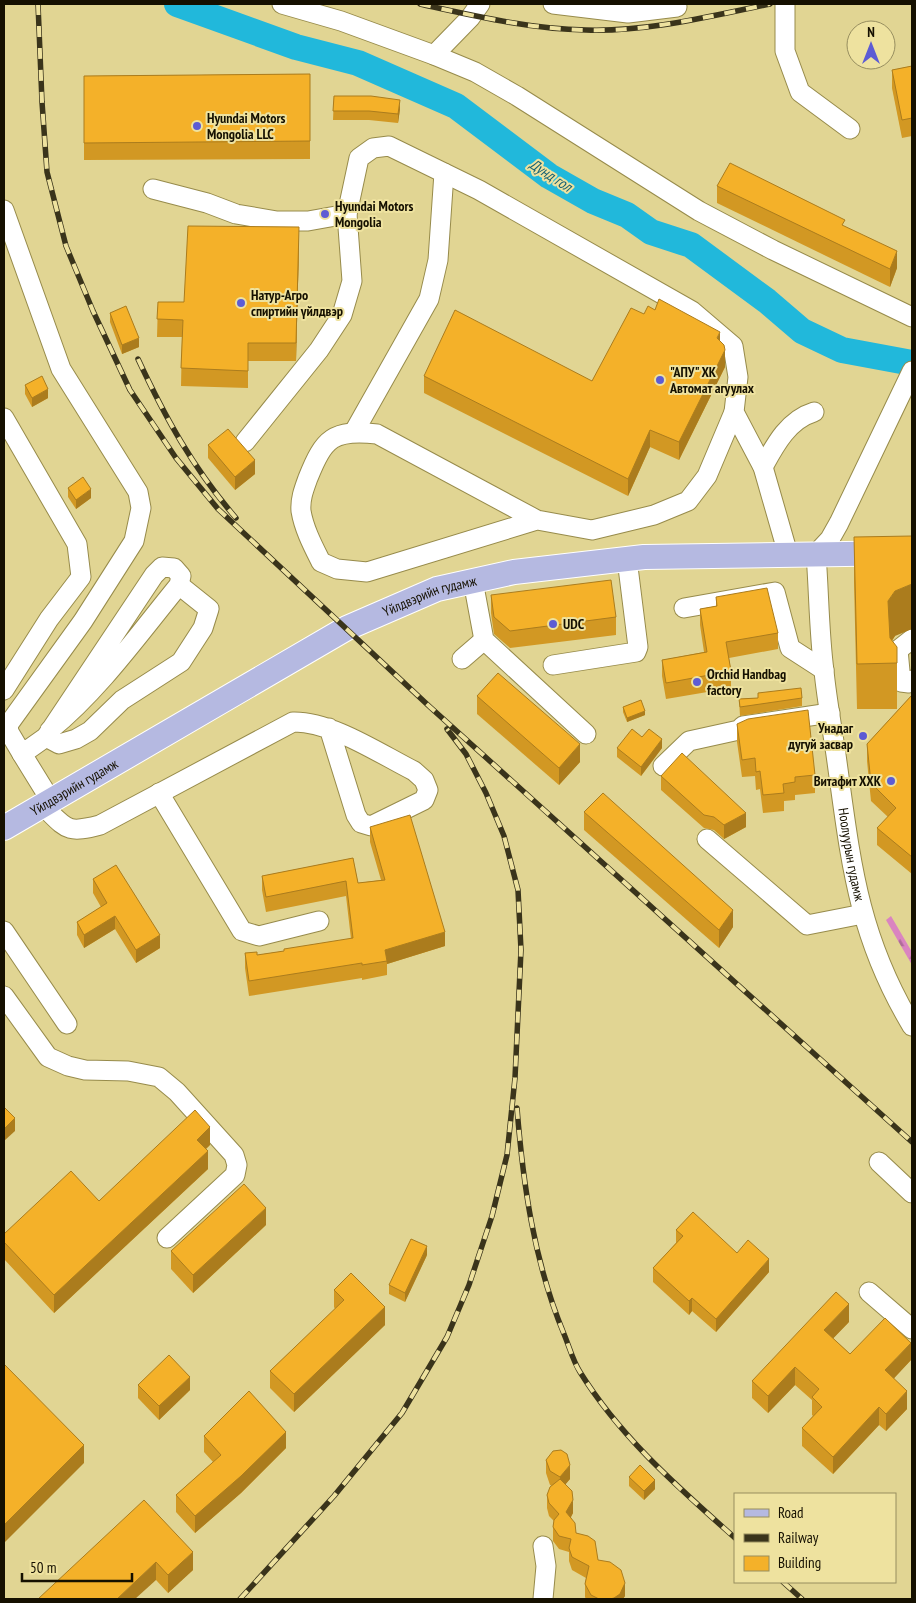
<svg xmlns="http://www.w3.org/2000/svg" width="916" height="1603" viewBox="0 0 916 1603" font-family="'PT Sans Narrow',sans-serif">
<defs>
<pattern id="forest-firs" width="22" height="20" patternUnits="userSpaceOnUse" patternTransform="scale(1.25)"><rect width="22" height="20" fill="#da84c0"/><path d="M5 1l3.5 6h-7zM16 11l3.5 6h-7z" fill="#b06b9a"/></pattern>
</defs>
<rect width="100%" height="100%" fill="#e1d593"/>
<!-- forest -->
<path fill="url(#forest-firs)" d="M891 916 912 952V965L886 920Z"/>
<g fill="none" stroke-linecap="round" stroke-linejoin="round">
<!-- river -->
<path stroke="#21b8db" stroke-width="26" d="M177 4 296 47 358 63 456 106 549 176 593 201 627 215 651 232 691 245 767 301 802 331 842 350 912 363"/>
<defs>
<g id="minor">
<path d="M282 4 341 21 434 55 475 72 517 96 699 211 773 250 912 317"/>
<path d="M553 4 628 13 677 7"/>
<path d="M785 4V51L800 92 850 129"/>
<path d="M434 55 470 18 480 4"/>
<path d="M153 189 207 203 236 214 277 221H308L347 214"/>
<path d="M4 210 61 369 138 492 141 508 134 541 83 621 8 725 9 732 22 754 46 737 154 575 162 567 174 568 181 576 179 585C138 635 100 689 50 730"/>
<path id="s1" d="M912 371 839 523 830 539 816 554C819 593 819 633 824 671 827 702 833 732 837 762 851 863 858 936 912 1026"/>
<path d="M4 418 77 544 81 577 49 619 4 690"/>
<path d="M354 432 429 299 438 260 444 173"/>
<path d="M245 442 319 350 342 315 352 281 347 214 359 158 373 148 389 146 479 190 692 311 733 346 738 377 734 412 763 467 788 554"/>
<path d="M763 467C775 445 788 420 814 412"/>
<path d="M537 520 367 572 337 569 321 562C313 546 304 529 301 511 300 499 304 489 308 478 324 438 333 429 377 434L537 520 592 530 654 515 688 501 707 476 734 412"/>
<path d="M473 581 484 640 586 734"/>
<path d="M684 608 775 592 790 648 824 670"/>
<path d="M912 639 898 650 901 682 909 683 912 680"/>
<path d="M462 659 484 640"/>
<path d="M553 665 636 652 638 647 627 559"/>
<path d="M46 737 59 744 76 739 90 731 122 700 181 662 203 628 209 609 179 585"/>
<path d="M22 754 51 801"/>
<path d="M663 766 689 741 739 730 743 726 830 713"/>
<path d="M159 793 242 931 259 936 319 921"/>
<path d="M43 806C67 829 66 834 100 825L293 722C331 721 380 754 414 771L424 780 428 790 424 800 371 826 361 823 356 815 329 728"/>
<path d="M707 839 807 925 863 914"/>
<path d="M4 931 67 1024"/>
<path d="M4 996 48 1057 68 1066 85 1070 128 1071 159 1077 177 1092 234 1155 237 1165 235 1175 167 1238"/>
<path d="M879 1162 912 1193"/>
<path d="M869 1292 912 1329"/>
<path d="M543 1546 546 1566 543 1599"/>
</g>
<g id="major">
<path id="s2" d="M4 828 347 628 437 589 514 572 644 557 912 553"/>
</g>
</defs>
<!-- minor casing -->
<use href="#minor" stroke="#978b4b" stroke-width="21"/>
<!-- major casing -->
<use href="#major" stroke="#fff" stroke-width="26"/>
<!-- minor -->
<use href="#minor" stroke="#fff" stroke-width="19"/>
<!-- major -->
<use href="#major" stroke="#b5b9e1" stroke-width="24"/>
<defs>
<g id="rail">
<path d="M38 4 42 102 47 172 66 246 93 311 130 390 176 458 218 509 430 707 912 1142"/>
<path d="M420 4C475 16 530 29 586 30 648 32 710 16 770 4"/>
<path d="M138 359C166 419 193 468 236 518"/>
<path d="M517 1108C523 1184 534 1262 564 1334 569 1346 573 1361 580 1372 621 1438 678 1487 735 1538"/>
<path d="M783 1582 802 1599"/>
<path d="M240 1599 334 1496 402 1413 447 1337 469 1285 492 1216 507 1155 515 1078 521 950 518 890 504 836 486 793 466 754 447 729"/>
</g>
</defs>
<!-- rail casing -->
<use href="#rail" stroke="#3a341b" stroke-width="5.5"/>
<!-- rail -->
<use href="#rail" stroke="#eee29f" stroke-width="4" stroke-dasharray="11" stroke-linecap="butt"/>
</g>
<!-- wall -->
<g fill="#d29823">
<path d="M912 66V136L902 138 892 88V70Z"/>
<path d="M310 74V159L84 160V76Z"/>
<path d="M334 96 400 109 398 123 369 120H333Z"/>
<path d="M717 186 845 227 897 268 890 287 717 203Z"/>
<path d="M299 245 296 361H248V388L181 386 182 337H157L158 302H184Z"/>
<path d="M110 313 139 347 122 354 110 322Z"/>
<path d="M644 314 720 341 725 367 679 460 650 447 628 496 424 393V376L592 381Z"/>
<path d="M25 385 48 398 32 407 25 394Z"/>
<path d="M208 445 255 474 235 490 208 458Z"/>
<path d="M68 488 91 498 76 509 68 497Z"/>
<path d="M854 537 895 636 892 641 897 663V709H857L854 582Z"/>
<path d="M491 595 616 617V635L510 648 494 634 491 613Z"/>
<path d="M716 597 778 633V649L729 658 731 671V688L666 699 662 676V660L704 652 700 625V609L716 606Z"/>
<path d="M758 693 802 698V706L740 716 739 699 758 698Z"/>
<path d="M912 695V874L877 845V828L888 817 871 801 867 761V744Z"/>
<path d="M477 696 580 762 559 785 477 714Z"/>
<path d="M623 707 645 715 627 722 623 712Z"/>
<path d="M737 724 815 775V793L795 795V800L784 801V811L763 813 760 789 756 790 755 776 742 777 737 742Z"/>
<path d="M642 737 662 748 641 776 617 757V748Z"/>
<path d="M661 776 746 827 724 839 714 830 704 828 661 790Z"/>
<path d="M584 812 733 927 719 948 584 830Z"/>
<path d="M370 827 445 946 387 964V975L362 980V978L249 996 245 968V953L257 955 284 951 351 939 346 896 266 912 262 890V876L353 858 358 883 381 880 370 842Z"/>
<path d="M93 879 160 948 136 963 115 929 84 948 77 935V922L101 907 93 893Z"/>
<path d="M210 1145 206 1149 208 1169 54 1313 4 1259V1234L99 1201Z"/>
<path d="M266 1225 193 1293 171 1269V1251Z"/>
<path d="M676 1230 737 1253 769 1272 716 1332 692 1311 689 1315 653 1282V1268L676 1243Z"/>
<path d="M427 1255 405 1302 389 1294V1285Z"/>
<path d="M334 1290 385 1325 294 1412 270 1388V1371L335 1309 334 1307Z"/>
<path d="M849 1322 833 1338 850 1354 911 1360 894 1378 907 1409 886 1431 879 1425 833 1474 802 1446V1428L813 1416 812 1415V1400L795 1385 768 1413 752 1398V1381Z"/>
<path d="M138 1385 190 1390 159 1420 138 1398Z"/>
<path d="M204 1436 286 1448 241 1493 195 1533 176 1512V1495L213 1462 204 1452Z"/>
<path d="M546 1460 570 1479 565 1484 573 1513 571 1517 576 1533 625 1596 623 1599H586L585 1597V1584L586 1578 572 1570 569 1561V1552L559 1549 553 1541V1527L554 1521 549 1516 547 1508V1495L552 1486 550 1485 546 1473Z"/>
<path d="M629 1477 655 1489 644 1500 629 1486Z"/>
<path d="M144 1500 193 1570 168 1593 156 1580Z"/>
</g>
<!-- shaded-wall -->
<g fill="#ab7c1d">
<path d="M400 100V109L398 123V114Z"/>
<path d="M299 227V245L296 361V343Z"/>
<path d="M897 251V268L890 287V269Z"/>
<path d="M720 332V349L717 338Z"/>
<path d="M139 338V347L122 354V345Z"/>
<path d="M725 350V367L679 460V442Z"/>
<path d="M48 389V398L32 407V398Z"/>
<path d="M650 430V447L628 496V479Z"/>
<path d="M255 460V474L235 490V477Z"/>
<path d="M91 489V498L76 509V500Z"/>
<path d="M912 584V629L895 636 888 646V601L895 591Z"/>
<path d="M645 711V715L627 722V718Z"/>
<path d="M662 739V748L641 776V767Z"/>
<path d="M580 744V762L559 785V768Z"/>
<path d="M746 813V827L724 839V825Z"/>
<path d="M733 910V927L719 948V930Z"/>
<path d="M115 916V929L84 948V935Z"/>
<path d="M445 932V946L387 964 385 950Z"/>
<path d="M160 935V948L136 963V950Z"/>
<path d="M15 1118V1131L4 1141V1129Z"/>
<path d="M210 1127V1145L197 1157V1140Z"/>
<path d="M208 1151V1169L54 1313V1295Z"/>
<path d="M266 1208V1225L193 1293V1275Z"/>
<path d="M427 1246V1255L405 1302V1293Z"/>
<path d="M769 1259V1272L716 1332V1319Z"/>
<path d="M692 1298V1311L689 1315V1301Z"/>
<path d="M849 1304V1322L824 1348V1330Z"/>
<path d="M385 1307V1325L294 1412V1394Z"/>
<path d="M911 1343V1360L885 1388V1370Z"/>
<path d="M795 1367V1385L768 1413V1396Z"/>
<path d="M190 1377V1390L159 1420V1406Z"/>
<path d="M907 1391V1409L886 1431V1414Z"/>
<path d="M879 1407V1425L833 1474V1457Z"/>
<path d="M286 1432V1448L241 1493 195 1533V1516Z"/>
<path d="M84 1445V1463L4 1543V1525Z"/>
<path d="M570 1465V1479L560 1491V1477Z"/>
<path d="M655 1480V1489L644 1500V1491Z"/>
<path d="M573 1500V1513L566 1526V1512Z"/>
<path d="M193 1552V1570L168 1593V1575Z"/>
<path d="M156 1562V1580L135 1599H117Z"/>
<path d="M625 1583V1596L623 1599H614Z"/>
</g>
<!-- building -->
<g fill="#f4b129" stroke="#ab7c1d">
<path d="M912 66V118L902 120 892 70Z"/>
<path d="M310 74V141L84 143V76Z"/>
<path d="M334 96H371L400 100 398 114 369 111H333Z"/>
<path d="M730 163 845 220 842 225 897 251 890 269 717 186Z"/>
<path d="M188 226 299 227 296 343H248V371L181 368 183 320 157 319 158 302H184Z"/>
<path d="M659 299 720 332 717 338 724 345 725 350 679 442 650 430 628 479 424 376 455 310 592 381 631 308 644 314 648 306 655 310Z"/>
<path d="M126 306 139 338 122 345 110 313Z"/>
<path d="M42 376 48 389 32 398 25 385Z"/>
<path d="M228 429 255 460 235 477 208 445Z"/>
<path d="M83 477 91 489 76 500 68 488Z"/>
<path d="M912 536V584L895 591 888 601 890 638 897 647V663L857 664 854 537Z"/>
<path d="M611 580 616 617 510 631 494 617 491 595Z"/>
<path d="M767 588 778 633 726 642 731 671 666 683 662 660 707 652 700 609 717 606 716 597Z"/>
<path d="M498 673 580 744 559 768 477 696Z"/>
<path d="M801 688 802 698 740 707 739 699 758 698V693Z"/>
<path d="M912 695V857L877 828 896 808 871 783 867 744Z"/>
<path d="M641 700 645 711 627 718 623 707Z"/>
<path d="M808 710 815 775 795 777V782L783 784 784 793 763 795 760 771 756 772 755 758 742 760 737 724 748 719Z"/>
<path d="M632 729 642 737 649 729 662 739 641 767 617 748Z"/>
<path d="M682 753 746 813 724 825 714 817 704 815 661 776Z"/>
<path d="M603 793 733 910 719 930 584 812Z"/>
<path d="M410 815 445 932 385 950 387 961 362 965V963L249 981 245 953 257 952V955L284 951V949L353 938 346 881 266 897 262 876 353 858 358 883 385 880 370 827Z"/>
<path d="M116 865 160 935 136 950 115 916 84 935 77 922 107 903 93 879Z"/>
<path d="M4 1107 15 1118 4 1129Z"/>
<path d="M195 1110 210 1127 197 1140 208 1151 54 1295 4 1242V1234L71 1171 99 1201Z"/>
<path d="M244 1184 266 1208 193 1275 171 1251Z"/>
<path d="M693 1212 737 1253 748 1240 769 1259 716 1319 692 1298 689 1301 653 1268 683 1236 676 1230Z"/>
<path d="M411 1239 427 1246 405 1293 389 1285Z"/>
<path d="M351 1273 385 1307 294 1394 270 1371 344 1300 334 1290Z"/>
<path d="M836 1292 849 1304 824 1330 850 1354 885 1318 911 1343 885 1370 907 1391 886 1414 879 1407 833 1457 802 1428 822 1407 812 1397 819 1389 795 1367 768 1396 752 1381Z"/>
<path d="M169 1355 190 1377 159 1406 138 1385Z"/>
<path d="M4 1364 84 1445 4 1525Z"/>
<path d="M249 1391 286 1432 241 1476 195 1516 176 1495 221 1455 204 1436Z"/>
<path d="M561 1450 567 1454 570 1465 560 1477 550 1471 546 1460 553 1451Z"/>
<path d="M640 1465 655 1480 644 1491 629 1477Z"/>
<path d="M560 1479 572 1491 573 1500 566 1512 575 1523 576 1533 588 1536 595 1541 598 1560 610 1562 621 1570 625 1583 620 1594 614 1598 610 1599H599L591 1595 585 1584 589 1566 572 1557 569 1548 571 1539 559 1536 553 1527 554 1520 559 1514 549 1503 547 1495 550 1487Z"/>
<path d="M144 1500 193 1552 168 1575 156 1562 117 1599H38Z"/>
</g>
<!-- markers -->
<g fill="#5d5cd4" stroke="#eee29f" stroke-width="2">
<circle cx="197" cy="126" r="5"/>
<circle cx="325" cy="214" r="5"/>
<circle cx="241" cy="303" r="5"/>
<circle cx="660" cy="380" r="5"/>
<circle cx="553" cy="624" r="5"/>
<circle cx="697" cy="682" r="5"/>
<circle cx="863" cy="736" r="5"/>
<circle cx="891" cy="781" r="5"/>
</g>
<g text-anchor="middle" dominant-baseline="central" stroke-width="4" stroke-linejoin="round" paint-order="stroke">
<!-- poi labels -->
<g font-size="14" font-weight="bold" fill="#151000" stroke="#eee29f" text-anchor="start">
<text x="207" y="118">Hyundai Motors<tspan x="207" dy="16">Mongolia LLC</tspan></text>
<text x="335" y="206">Hyundai Motors<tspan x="335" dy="16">Mongolia</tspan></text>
<text x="251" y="295">Натур-Агро<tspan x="251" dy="16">спиртийн үйлдвэр</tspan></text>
<text x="670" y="372">"АПУ" ХК<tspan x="670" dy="16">Автомат агуулах</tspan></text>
<text x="563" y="624">UDC</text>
<text x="707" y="674">Orchid Handbag<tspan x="707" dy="16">factory</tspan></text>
<text x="853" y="728" text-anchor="end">Унадаг<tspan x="853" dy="16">дугуй засвар</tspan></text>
<text x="881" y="781" text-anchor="end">Витафит ХХК</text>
</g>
<!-- street labels -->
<g font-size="14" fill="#151000" stroke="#eee29f">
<text stroke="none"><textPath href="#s2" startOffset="486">Yйлдвэрийн гудамж</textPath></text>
<text stroke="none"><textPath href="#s2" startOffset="81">Yйлдвэрийн гудамж</textPath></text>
<text stroke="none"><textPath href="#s1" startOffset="510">Ноолуурын гудамж</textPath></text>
</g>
<!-- water labels -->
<g font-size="15" font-style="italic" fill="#176173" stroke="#eee29f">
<text transform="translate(551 175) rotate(33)">Дунд гол</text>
</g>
</g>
<!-- border -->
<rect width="916" height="1603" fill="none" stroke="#151000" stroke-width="10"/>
<!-- legend -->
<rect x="734" y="1493" width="162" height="90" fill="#eee29f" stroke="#978e5f"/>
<rect x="744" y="1509" width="25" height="8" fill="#b5b9e1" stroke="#978e5f"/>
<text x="778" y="1518" font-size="15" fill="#151000">Road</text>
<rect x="744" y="1534" width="25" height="8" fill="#3a341b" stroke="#978e5f"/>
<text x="778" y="1543" font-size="15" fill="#151000">Railway</text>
<rect x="744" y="1556" width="25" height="15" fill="#f4b129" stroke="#978e5f"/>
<text x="778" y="1568" font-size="15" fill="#151000">Building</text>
<!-- north arrow -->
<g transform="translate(871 45)"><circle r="24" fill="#eee29f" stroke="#978e5f"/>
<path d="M0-4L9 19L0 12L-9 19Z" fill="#5d5cd4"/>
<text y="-8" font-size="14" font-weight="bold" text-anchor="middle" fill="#151000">N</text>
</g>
<!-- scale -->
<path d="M22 1573v8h110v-8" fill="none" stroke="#151000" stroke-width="2.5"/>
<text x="30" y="1573" font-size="15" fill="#151000" stroke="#eee29f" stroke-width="4" paint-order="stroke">50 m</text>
</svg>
